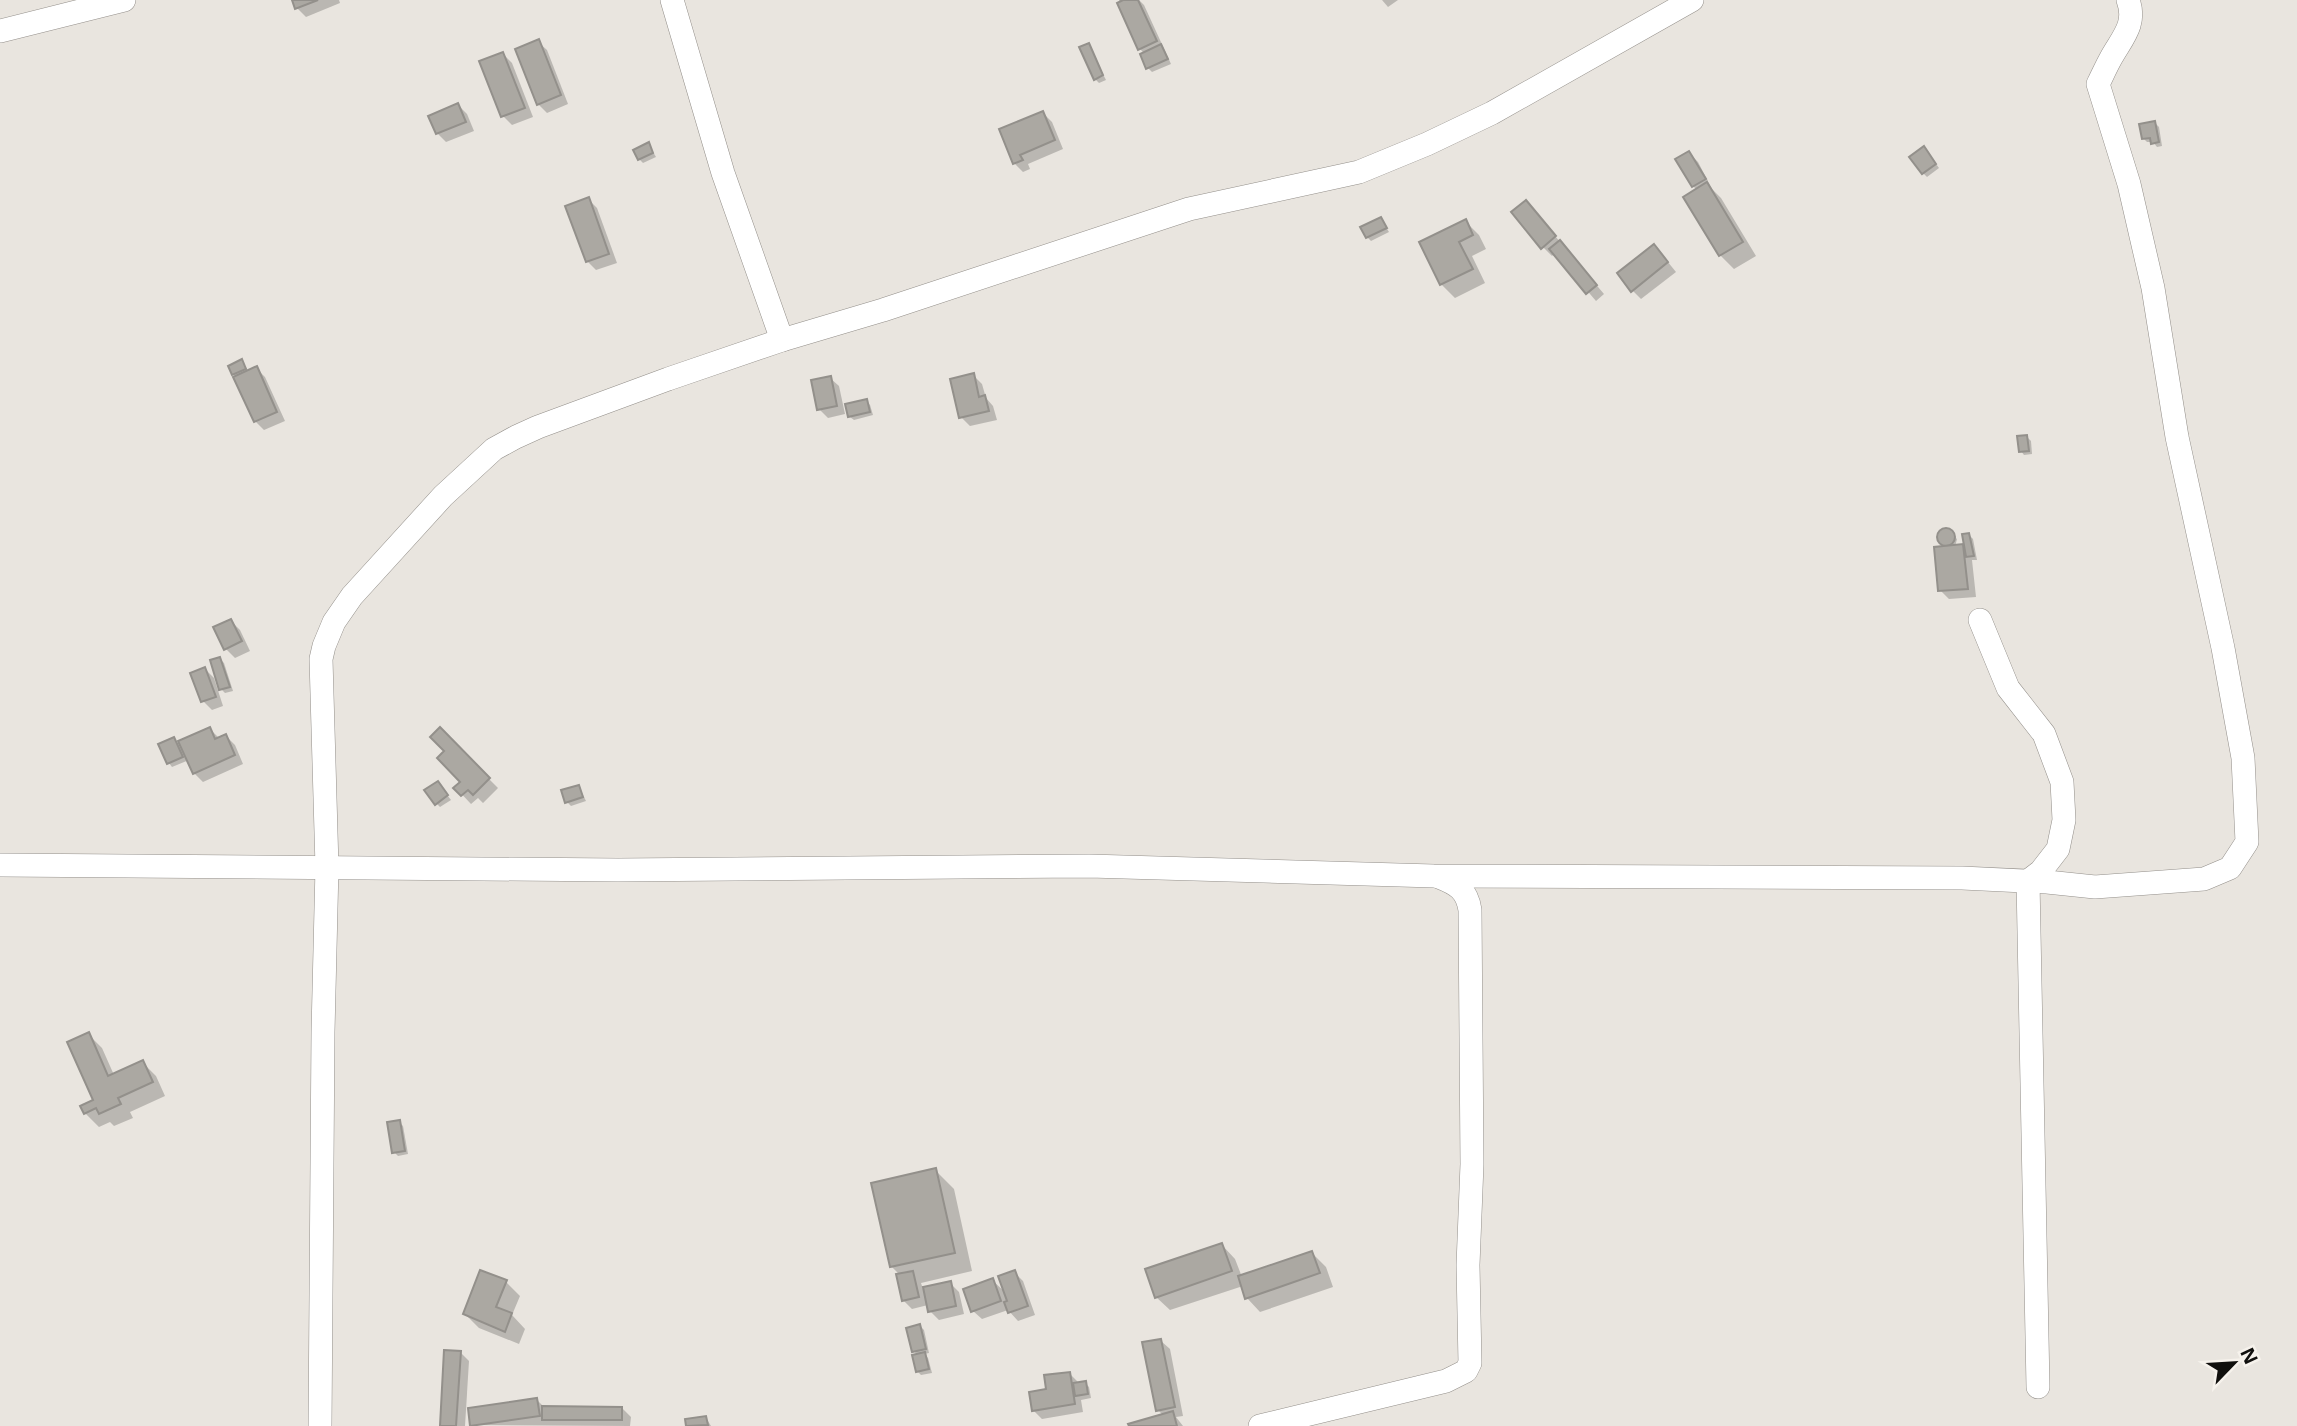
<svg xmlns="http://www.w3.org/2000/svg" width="2297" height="1426" viewBox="0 0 2297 1426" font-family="'Noto Sans',sans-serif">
<rect width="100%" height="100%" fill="#e9e5df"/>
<!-- shadow -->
<g fill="#0003">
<path d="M294 0H339L340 3 306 17 297 8Z"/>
<path d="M1119 0H1139L1144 5 1171 64 1152 72 1148 68 1142 55 1145 54 1140 49Z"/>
<path d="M1382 0H1398L1388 7Z"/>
<path d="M538 42 547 50 568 104 547 113 538 104Z"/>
<path d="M1088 45 1106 80 1099 83 1095 79Z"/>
<path d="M503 54 512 63 533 117 512 125 503 116Z"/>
<path d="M458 105 467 114 474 131 446 142 437 133Z"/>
<path d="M1043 113 1052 122 1063 149 1028 164 1030 169 1023 172 1014 163Z"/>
<path d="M2155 123 2159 127 2162 146 2157 147 2153 142H2147L2143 138Z"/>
<path d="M649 145 656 157 643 163 639 159Z"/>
<path d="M1689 153 1698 162 1712 189 1721 198 1756 256 1734 269 1720 255 1686 197 1697 190 1693 186Z"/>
<path d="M1928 153 1939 168 1927 177 1923 173Z"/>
<path d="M588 199 597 208 617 263 596 270 587 261Z"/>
<path d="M1534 211 1604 294 1596 301 1555 253 1552 256 1543 247Z"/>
<path d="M1381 219 1389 232 1371 241 1367 237Z"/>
<path d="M1465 221 1479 235 1486 249 1472 256 1485 283 1455 298 1441 284Z"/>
<path d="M1663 256 1676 272 1641 299 1632 290Z"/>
<path d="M242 361 249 372 256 368 265 377 285 421 264 430 255 421 234 374Z"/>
<path d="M973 375 982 384 986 398 993 406 997 420 970 426 961 417Z"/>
<path d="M830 378 839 386 845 414 828 418 819 409Z"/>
<path d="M866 401 870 405 873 415 854 420 850 417Z"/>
<path d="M2027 437 2031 441 2032 454 2024 455 2021 451Z"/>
<path d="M1947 530 1957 539 1955 547 1963 546 1967 550 1969 535 1973 539 1977 560H1972L1976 597 1949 599 1940 590 1947 547 1941 541 1940 534Z"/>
<path d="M231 621 240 630 250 651 235 658 226 649Z"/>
<path d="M220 659 224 663 233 691 225 693 220 688Z"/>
<path d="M205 669 214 678 223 706 212 710 203 701Z"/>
<path d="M210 729 220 739 226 736 235 745 243 764 203 782 194 773 189 760 172 767 169 763 174 739 178 743Z"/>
<path d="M440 730 498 788 483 803 478 798 471 804 456 788 462 782 446 751Z"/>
<path d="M441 787 451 800 440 807 436 803Z"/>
<path d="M579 787 586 801 571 806 567 802Z"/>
<path d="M88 1034 102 1048 114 1075 143 1063 156 1076 165 1096 130 1112 133 1118 114 1126 110 1122 99 1127 85 1113 95 1101Z"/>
<path d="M399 1122 403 1126 408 1154 398 1156 394 1152Z"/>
<path d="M935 1170 954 1189 972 1271 921 1283 923 1289 950 1283 959 1292 964 1314 939 1320 930 1311 928 1305 912 1309 903 1300 900 1275 891 1266Z"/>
<path d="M1222 1245 1235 1259 1242 1277 1312 1253 1326 1267 1333 1287 1260 1312 1247 1298 1243 1286 1170 1310 1156 1297Z"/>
<path d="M1014 1272 1023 1281 1035 1315 1018 1321 1008 1310 982 1319 973 1311 992 1280 1006 1293Z"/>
<path d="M506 1282 520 1296 512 1315 525 1329 519 1344 479 1328 465 1314Z"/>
<path d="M920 1326 924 1330 929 1353 924 1354 928 1358 932 1373 921 1375 917 1371 918 1356 914 1351Z"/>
<path d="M1161 1341 1170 1349 1183 1416 1176 1417 1183 1426H1130L1164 1416 1158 1410Z"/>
<path d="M460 1352 469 1361 465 1426H441Z"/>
<path d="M1069 1373 1078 1382 1085 1383 1089 1387 1091 1398 1081 1400 1083 1412 1042 1419 1033 1410Z"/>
<path d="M537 1400 545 1408H622L631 1417 630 1426 472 1425Z"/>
<path d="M706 1418 711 1426H687V1421Z"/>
</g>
<!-- building -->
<g fill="#aba8a2" stroke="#93908b" stroke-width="2">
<path d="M292 0H318L295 9Z"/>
<path d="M1123 0H1138L1157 41 1138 50 1117 3Z"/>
<path d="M539 39 561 95 537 105 515 49Z"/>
<path d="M1089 43 1103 75 1094 80 1079 47Z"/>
<path d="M1161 44 1168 59 1146 69 1140 54Z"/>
<path d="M503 52 525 108 501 117 479 61Z"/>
<path d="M458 103 466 122 436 134 428 116Z"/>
<path d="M1043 111 1055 140 1020 155 1023 160 1013 164 999 129Z"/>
<path d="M2155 121 2159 142 2151 144 2150 138 2142 139 2139 124Z"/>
<path d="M649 142 653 153 638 160 633 150Z"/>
<path d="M1924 146 1936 164 1922 174 1909 157Z"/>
<path d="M1689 151 1706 179 1692 187 1675 159Z"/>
<path d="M1707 182 1743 242 1719 256 1683 197Z"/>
<path d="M589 197 609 254 586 262 565 206Z"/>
<path d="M1526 200 1556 236 1541 249 1511 212Z"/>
<path d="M1381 217 1387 228 1366 238 1360 227Z"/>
<path d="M1466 219 1473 235 1459 242 1473 269 1440 285 1419 242Z"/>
<path d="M1560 240 1597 285 1586 294 1549 249Z"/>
<path d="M1654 244 1668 262 1631 292 1617 273Z"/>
<path d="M242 359 246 369 232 375 228 366Z"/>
<path d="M257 366 277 412 254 422 233 377Z"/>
<path d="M974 373 979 397 985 395 989 411 959 418 950 379Z"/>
<path d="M831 376 837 406 817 410 811 380Z"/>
<path d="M867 399 870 412 848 417 845 404Z"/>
<path d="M2027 435 2029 451 2019 452 2017 436Z"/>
<circle cx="1946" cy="537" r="9"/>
<path d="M1969 533 1974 556 1966 557 1962 534Z"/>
<path d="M1963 544 1968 589 1938 591 1934 547Z"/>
<path d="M231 619 242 641 224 650 213 627Z"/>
<path d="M220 657 230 687 219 690 210 660Z"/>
<path d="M205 667 216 697 201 702 190 673Z"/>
<path d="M210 727 215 739 226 734 235 755 193 774 178 741Z"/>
<path d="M440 727 490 778 473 795 468 790 461 796 453 788 460 782 437 758 444 751 430 737Z"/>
<path d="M174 737 183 757 167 764 158 744Z"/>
<path d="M438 781 448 795 435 805 424 790Z"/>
<path d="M579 785 583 797 565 803 561 790Z"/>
<path d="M89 1032 108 1076 143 1060 153 1082 118 1098 121 1104 99 1114 96 1108 84 1114 80 1106 93 1100 67 1042Z"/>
<path d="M400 1120 405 1151 392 1153 387 1122Z"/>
<path d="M936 1168 955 1253 890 1267 871 1183Z"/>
<path d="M1222 1243 1232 1271 1155 1298 1145 1269Z"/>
<path d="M1312 1251 1320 1273 1245 1299 1238 1276Z"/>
<path d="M480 1270 507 1280 496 1307 512 1313 505 1332 463 1314Z"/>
<path d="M1015 1270 1028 1306 1008 1313 1004 1302 1007 1301 998 1276Z"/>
<path d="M913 1271 919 1297 902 1301 896 1274Z"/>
<path d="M993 1278 1001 1301 971 1312 963 1289Z"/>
<path d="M951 1281 956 1306 928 1312 923 1287Z"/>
<path d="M920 1324 926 1349 912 1352 906 1328Z"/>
<path d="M1161 1339 1175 1407 1156 1411 1142 1342Z"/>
<path d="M444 1350 461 1351 456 1426H440Z"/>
<path d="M925 1352 929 1369 916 1372 912 1355Z"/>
<path d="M1070 1372 1075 1404 1032 1411 1029 1392 1046 1389 1044 1375Z"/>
<path d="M1086 1381 1088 1394 1075 1396 1073 1383Z"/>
<path d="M537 1398 540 1416 470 1426 468 1408Z"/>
<path d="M542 1406 622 1407V1420H542Z"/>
<path d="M1173 1411 1177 1426H1129L1128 1424Z"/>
<path d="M706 1416 708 1425 686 1426 685 1419Z"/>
</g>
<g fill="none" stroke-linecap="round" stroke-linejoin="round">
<defs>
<g id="minor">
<path d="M672 0 723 173 782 340"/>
<path d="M0 31 124 0"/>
<path d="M1980 620 2008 688 2044 734 2062 782 2064 820 2058 849 2041 871 2028 881 2038 1387"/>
<path d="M0 865 618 870 1089 866 1434 876 1962 878 2047 882 2095 887 2204 879 2230 868 2247 842 2243 758 2223 648 2177 437 2153 288 2129 184 2098 84C2102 76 2106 67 2111 58 2122 38 2137 24 2128 0"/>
<path d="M320 1426 323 1032 327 867 321 659 324 646 334 622 352 596 443 496 494 449 516 437 538 427 668 379 782 340 883 310 1189 209 1359 172 1427 144 1492 113 1692 0"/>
<path d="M1260 1426 1446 1381 1466 1371 1470 1363 1468 1265 1472 1164 1470 910C1467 890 1457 884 1439 877"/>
</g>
</defs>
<!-- minor casing -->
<use href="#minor" stroke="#938f8a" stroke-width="24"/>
<!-- minor -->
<use href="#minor" stroke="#fff" stroke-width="23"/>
</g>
<!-- north arrow -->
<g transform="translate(2234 1363) rotate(65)" stroke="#f6f2ec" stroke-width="5" paint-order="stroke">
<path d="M0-5L12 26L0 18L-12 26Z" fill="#100f0d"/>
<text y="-10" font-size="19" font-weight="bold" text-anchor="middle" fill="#100f0d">N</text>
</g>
</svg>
